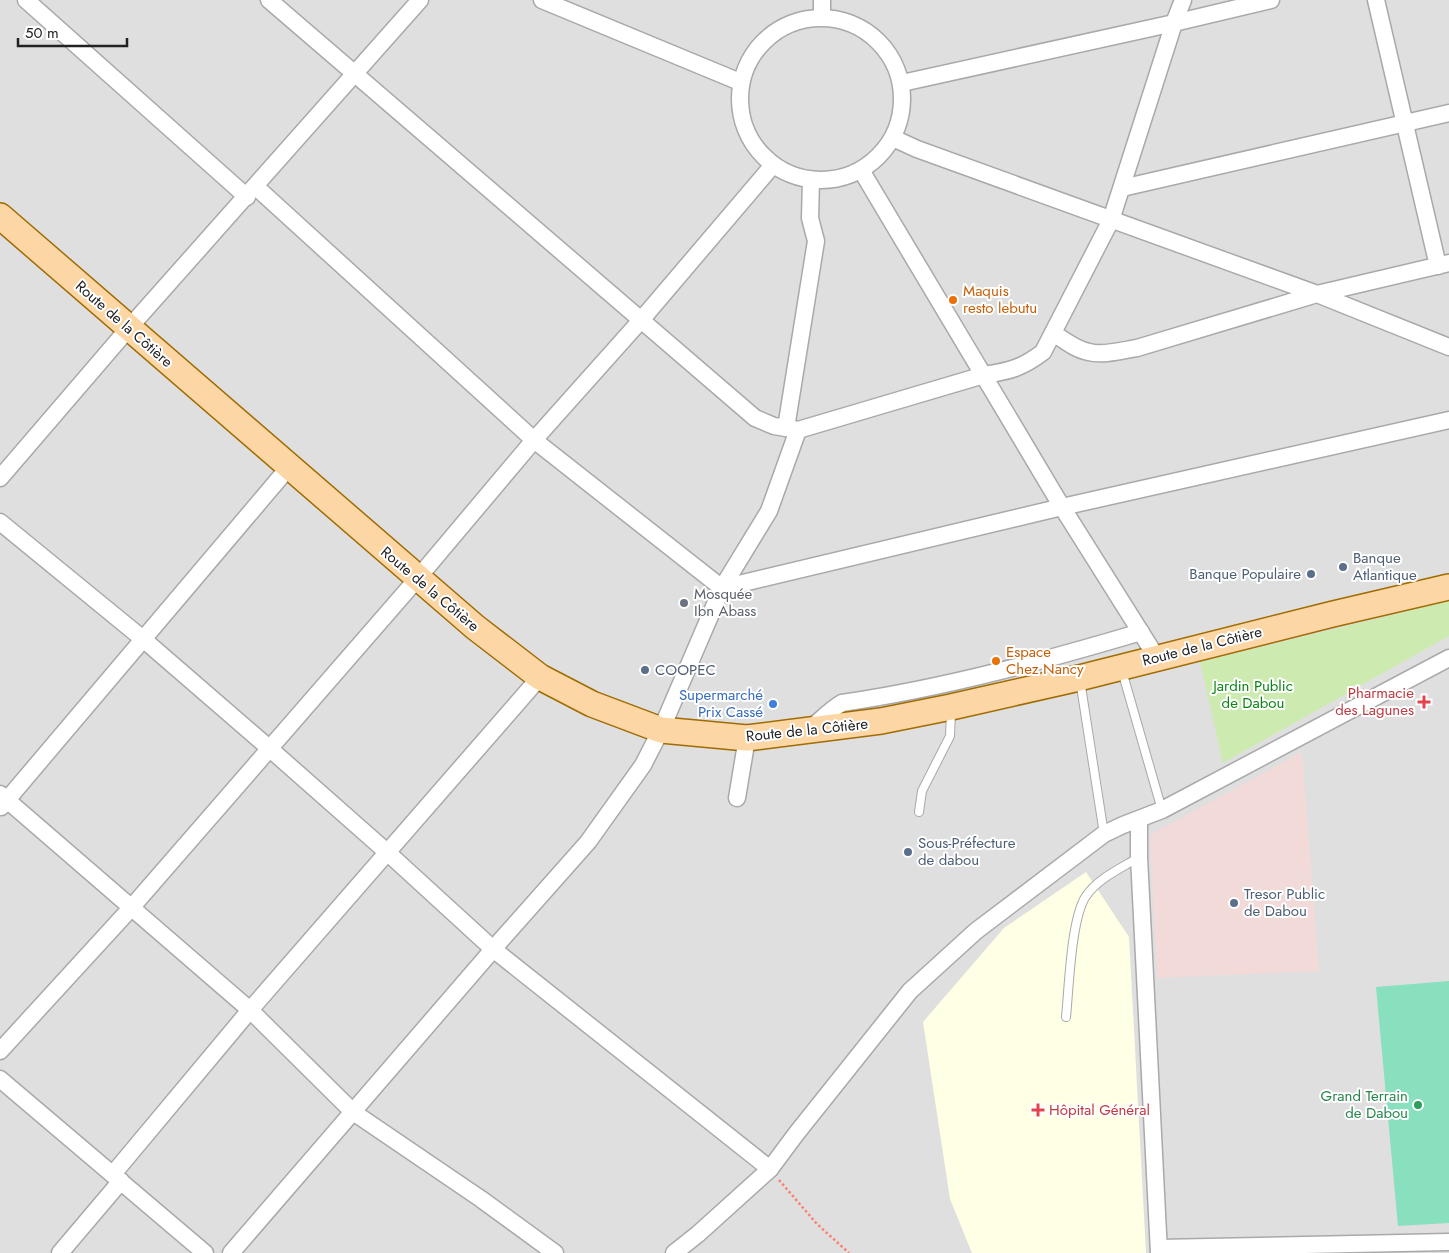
<svg xmlns="http://www.w3.org/2000/svg" width="1449" height="1253" viewBox="0 0 1449 1253" font-family="Jost,sans-serif">
<rect width="100%" height="100%" fill="#f2efe9"/>
<!-- residential -->
<rect fill="#e0dfdf" x="0" y="0" width="1449" height="1253"/>
<!-- commercial -->
<path fill="#f2dad9" d="M1302 752 1319 971 1157 978 1150 835Z"/>
<!-- education -->
<path fill="#ffffe5" d="M1086 872 1129 937 1146 1253H972L950 1199 923 1022 1004 928Z"/>
<!-- grass -->
<path fill="#cdebb0" d="M1449 601V636L1223 763 1200 662Z"/>
<!-- pitch -->
<path fill="#88e0be" d="M1449 981V1223L1398 1226 1376 987Z"/>
<g fill="none" stroke-linecap="round" stroke-linejoin="round">
<defs>
<g id="lane">
<path d="M1122 671 1162 810"/>
<path d="M1080 680 1104 834"/>
<path d="M919 812 922 791 950 736 951 712"/>
<path d="M1066 1017C1069 988 1071 918 1086 896 1098 878 1122 868 1139 857"/>
</g>
<g id="street">
<path d="M26 0 247 197"/>
<path d="M269 0 755 418 774 426 798 430 984 375C1010 371 1022 368 1043 352L1111 220 1174 23 1183 0"/>
<path d="M542 0 740 82"/>
<path d="M1376 0 1438 266"/>
<path d="M822 17V0"/>
<circle cx="821" cy="99" r="81"/>
<path d="M902 83 1174 23 1271 0"/>
<path d="M893 138 917 149 1317 294 1449 347"/>
<path d="M861 170 1062 507 1157 658"/>
<path d="M256 187 534 440 722 588"/>
<path d="M1122 188 1449 113"/>
<path d="M1053 333C1064 340 1076 350 1089 352 1102 356 1124 350 1137 348L1317 294 1449 263"/>
<path d="M786 428 816 241 810 218 811 180"/>
<path d="M0 478 128 329 420 0"/>
<path d="M0 522 143 639 269 748 388 853 493 949 770 1169"/>
<path d="M722 588 1062 507 1449 420"/>
<path d="M810 729C821 720 830 710 842 703 944 688 1043 661 1141 632"/>
<path d="M0 794 250 1010 353 1112 481 1199 555 1253"/>
<path d="M737 798 747 738"/>
<path d="M1 807 289 467"/>
<path d="M1139 820V857L1159 1253"/>
<path d="M0 1051 131 908 417 579 534 440 642 319 773 165"/>
<path d="M0 1079 205 1253"/>
<path d="M113 1174 250 1010 540 677"/>
<path d="M1159 1248 1449 1242"/>
<path d="M60 1253 121 1181"/>
<path d="M231 1253 502 939 588 842 643 765 661 730 722 588 769 511 798 430"/>
<path d="M674 1253 698 1234 770 1169 796 1134 910 991 976 931 1104 834 1123 825 1162 810 1449 658"/>
</g>
<path id="primary" d="M0 216 475 627 540 677 592 704 661 730 747 738 881 721 951 707 1079 678 1333 614 1449 587"/>
</defs>
<!-- lane casing -->
<use href="#lane" stroke="#a9a9a9" stroke-width="10"/>
<!-- street casing -->
<use href="#street" stroke="#a9a9a9" stroke-width="19"/>
<!-- primary casing -->
<use href="#primary" stroke="#a06b00" stroke-width="28"/>
<!-- path -->
<path stroke="#fa8072" stroke-width="2.5" stroke-dasharray="2.5 2.5" stroke-linecap="butt" d="M779 1180 817 1224 849 1253"/>
<!-- lane -->
<use href="#lane" stroke="#fff" stroke-width="8"/>
<!-- street -->
<use href="#street" stroke="#fff" stroke-width="16"/>
<!-- primary -->
<use href="#primary" stroke="#fcd6a4" stroke-width="25"/>
</g>
<!-- markers -->
<g fill="#e8710a" stroke="#fff" stroke-width="2">
<circle cx="953" cy="300" r="5"/>
<circle cx="996" cy="661" r="5"/>
</g>
<g fill="#5c6f8a" stroke="#fff" stroke-width="2">
<circle cx="1343" cy="567" r="5"/>
<circle cx="1311" cy="574" r="5"/>
<circle cx="645" cy="670" r="5"/>
<circle cx="908" cy="852" r="5"/>
<circle cx="1234" cy="903" r="5"/>
</g>
<circle fill="#6b7280" stroke="#fff" stroke-width="2" cx="684" cy="603" r="5"/>
<g fill="#e0444e" stroke="#fff" stroke-width="2">
<path d="M1421.5 694.5h5v5h5v5h-5v5h-5v-5h-5v-5h5z"/>
<path d="M1035.5 1102.5h5v5h5v5h-5v5h-5v-5h-5v-5h5z"/>
</g>
<circle fill="#3f7fe0" stroke="#fff" stroke-width="2" cx="773" cy="704" r="5"/>
<circle fill="#2e9e5b" stroke="#fff" stroke-width="2" cx="1418" cy="1105" r="5"/>
<g text-anchor="middle" dominant-baseline="central" stroke-width="4" stroke-linejoin="round" paint-order="stroke">
<!-- food labels -->
<g font-size="15" fill="#c56008" stroke="#fff" text-anchor="start">
<text x="963" y="291">Maquis<tspan x="963" dy="17">resto lebutu</tspan></text>
<text x="1006" y="652">Espace<tspan x="1006" dy="17">Chez Nancy</tspan></text>
</g>
<!-- street labels -->
<g font-size="15" fill="#222" stroke="#fff">
<text transform="translate(124 324) rotate(41)">Route de la Côtière</text>
<text transform="translate(430 589) rotate(40)">Route de la Côtière</text>
<text transform="translate(1202 646) rotate(-14)">Route de la Côtière</text>
<text transform="translate(807 730) rotate(-6)">Route de la Côtière</text>
</g>
<!-- service labels -->
<g font-size="15" fill="#4e5e75" stroke="#fff" text-anchor="start">
<text x="1353" y="558">Banque<tspan x="1353" dy="17">Atlantique</tspan></text>
<text x="1301" y="574" text-anchor="end">Banque Populaire</text>
<text x="655" y="670">COOPEC</text>
<text x="918" y="843">Sous-Préfecture<tspan x="918" dy="17">de dabou</tspan></text>
<text x="1244" y="894">Tresor Public<tspan x="1244" dy="17">de Dabou</tspan></text>
</g>
<!-- worship labels -->
<g font-size="15" fill="#5b616d" stroke="#fff" text-anchor="start">
<text x="694" y="594">Mosquée<tspan x="694" dy="17">Ibn Abass</tspan></text>
</g>
<!-- park labels -->
<g font-size="15" fill="#0c8416" stroke="#fff">
<text x="1253" y="686">Jardin Public<tspan x="1253" dy="17">de Dabou</tspan></text>
</g>
<!-- health labels -->
<g font-size="15" fill="#be3a42" stroke="#fff" text-anchor="end">
<text x="1414" y="693">Pharmacie<tspan x="1414" dy="17">des Lagunes</tspan></text>
<text x="1049" y="1110" text-anchor="start">Hôpital Général</text>
</g>
<!-- shop labels -->
<g font-size="15" fill="#366cbe" stroke="#fff" text-anchor="end">
<text x="763" y="695">Supermarché<tspan x="763" dy="17">Prix Cassé</tspan></text>
</g>
<!-- leisure labels -->
<g font-size="15" fill="#27864d" stroke="#fff" text-anchor="end">
<text x="1408" y="1096">Grand Terrain<tspan x="1408" dy="17">de Dabou</tspan></text>
</g>
</g>
<!-- scale -->
<path d="M18 38v8h109v-8" fill="none" stroke="#222222" stroke-width="2.5"/>
<text x="25" y="38" font-size="15" fill="#222222" stroke="#ffffff" stroke-width="4" paint-order="stroke">50 m</text>
</svg>
